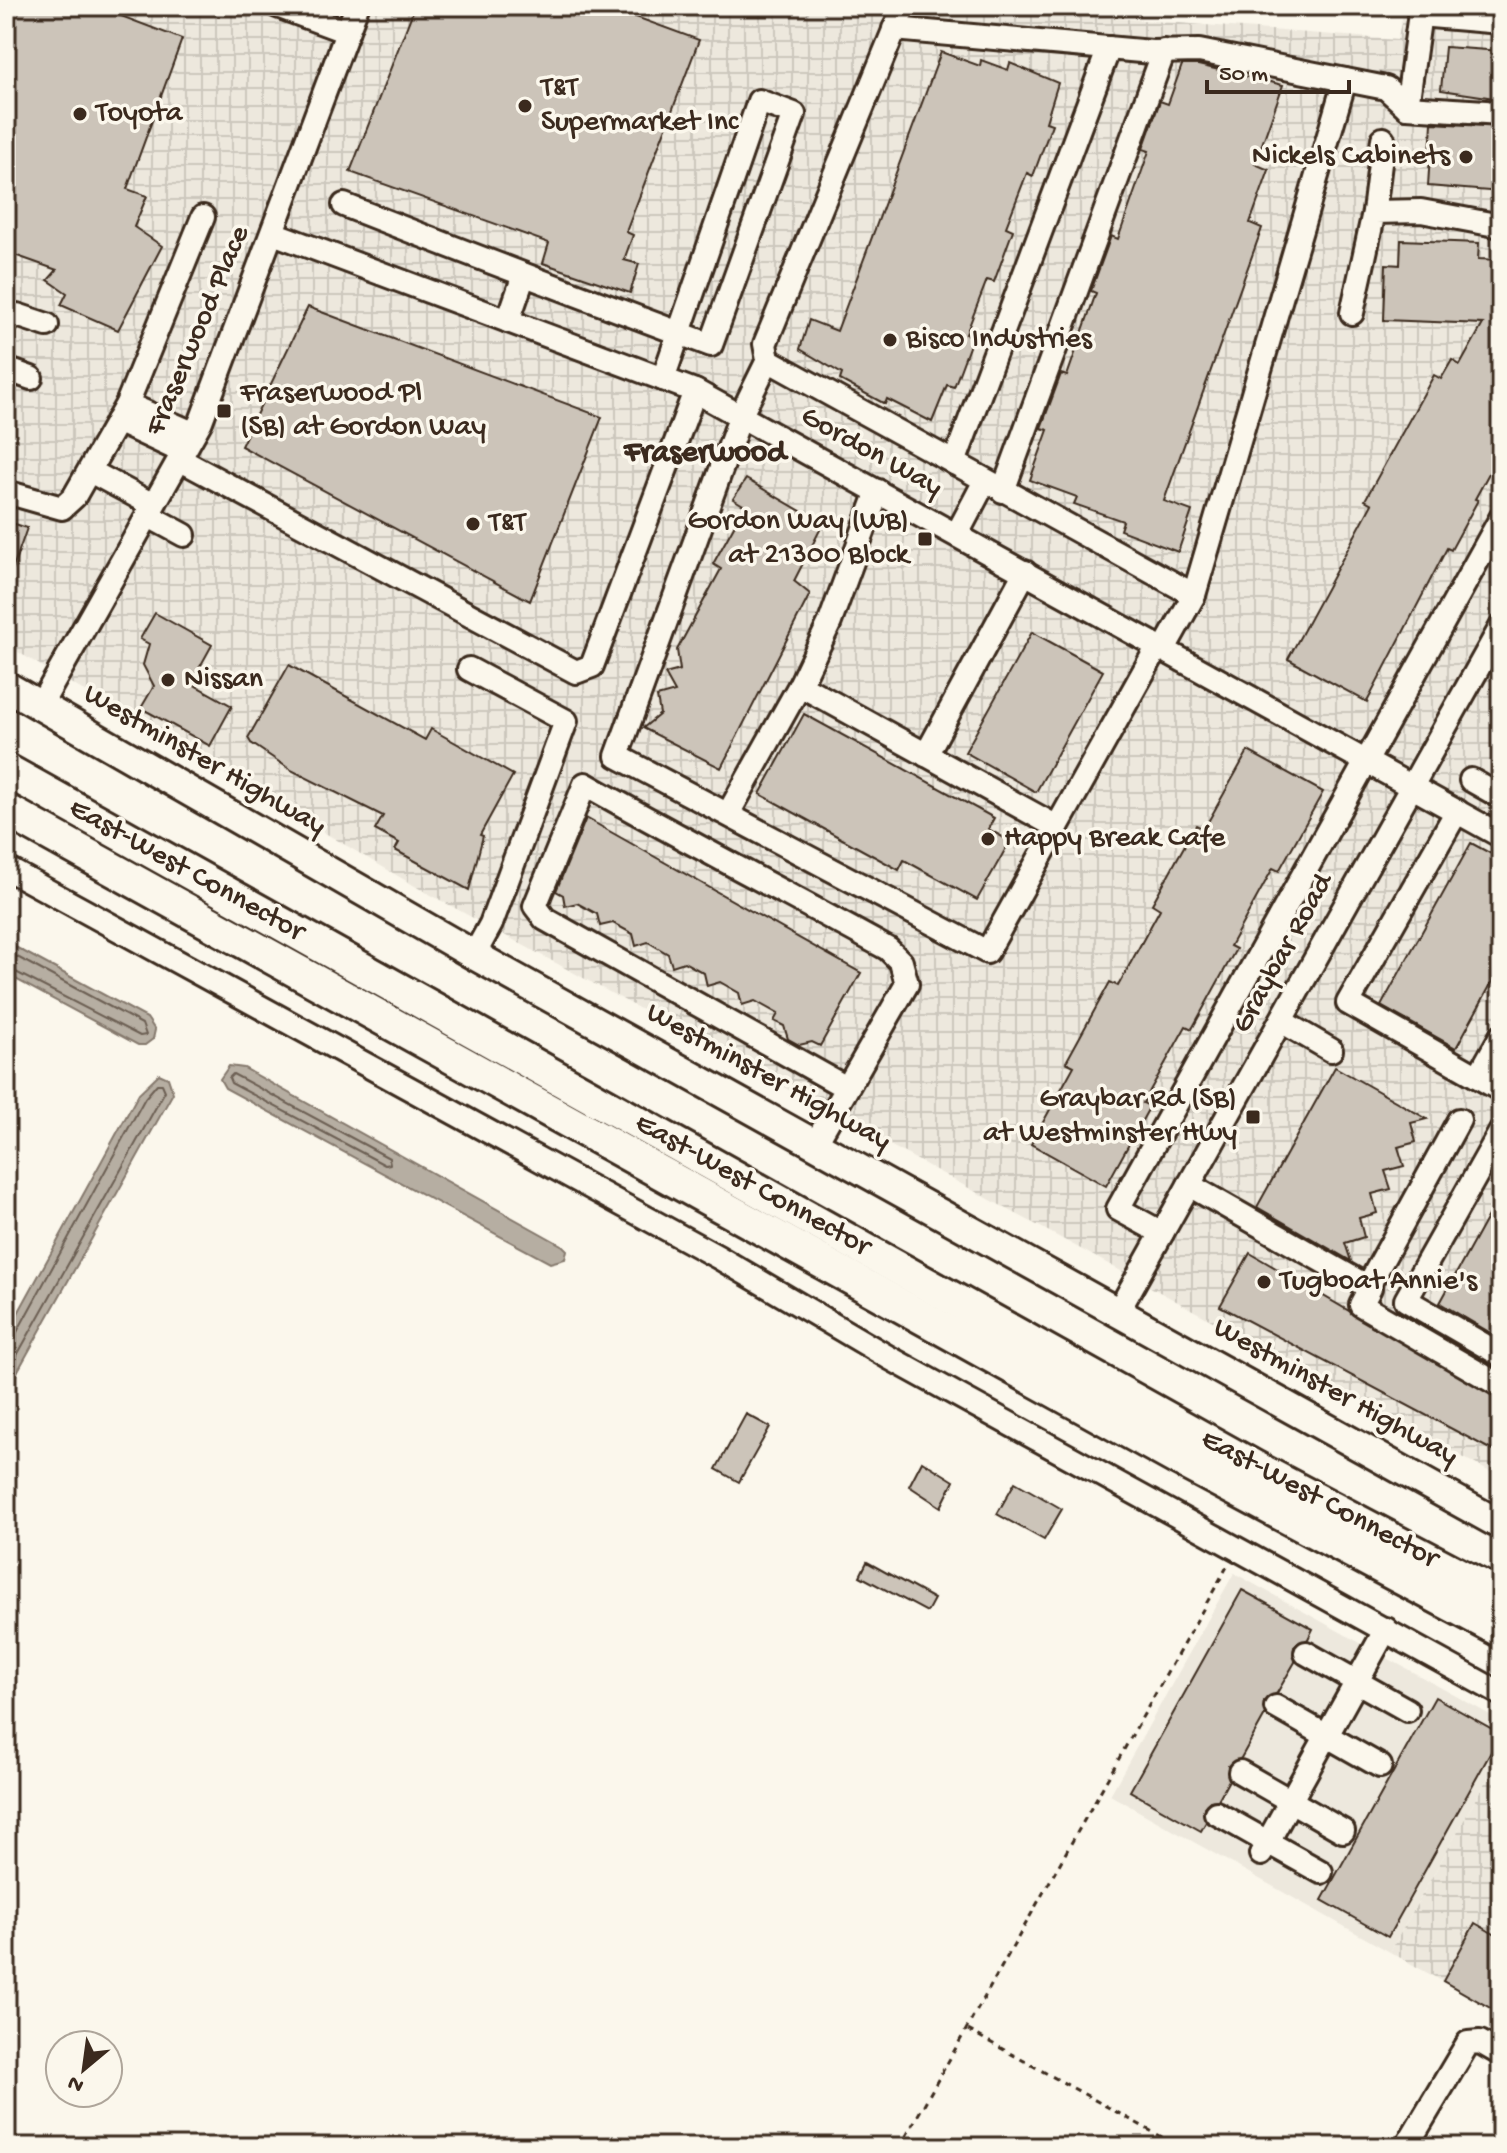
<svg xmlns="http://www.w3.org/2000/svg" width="1507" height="2153" viewBox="0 0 1507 2153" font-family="'Gochi Hand',sans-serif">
<defs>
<pattern id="industrial-grid" width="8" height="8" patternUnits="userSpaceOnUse" patternTransform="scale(2)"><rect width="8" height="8" fill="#ede8dd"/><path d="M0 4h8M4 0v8" fill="none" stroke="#ccc7bd"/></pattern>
</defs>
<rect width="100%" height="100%" fill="#fbf7ec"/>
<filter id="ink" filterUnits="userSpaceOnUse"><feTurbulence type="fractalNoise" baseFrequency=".0125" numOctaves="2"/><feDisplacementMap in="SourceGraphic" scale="16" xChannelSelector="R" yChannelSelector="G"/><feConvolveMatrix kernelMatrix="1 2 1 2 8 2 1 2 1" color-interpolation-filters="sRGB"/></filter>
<g filter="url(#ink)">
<!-- built -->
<path fill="#ede8dd" d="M1234 1573 1501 1721V1754L1390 1952 1110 1795Z"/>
<!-- industrial -->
<g fill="url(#industrial-grid)">
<path d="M6 6H963L1397 40 1405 6H1501V1478L420 889 6 645Z"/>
<path d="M1501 1754V2014L1390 1952Z"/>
</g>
<!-- water -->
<g fill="#b6aea2" stroke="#85796d" stroke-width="2">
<path d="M6 942 147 1018 155 1030 153 1039 145 1045H138L6 974Z"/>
<path d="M229 1066 244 1068 563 1246 567 1250 565 1259 550 1263 225 1088 220 1079Z"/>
<path d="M159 1074 168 1078 173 1093 6 1392V1335L139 1093Z"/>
</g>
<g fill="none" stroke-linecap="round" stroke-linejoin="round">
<!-- shore -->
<g stroke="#6c5f53" stroke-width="2">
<path d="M6 951 142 1024 146 1035 140 1036 6 967"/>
<path d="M233 1074 389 1158 390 1164 385 1165 231 1083 229 1078Z"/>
<path d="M6 1337 17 1332 145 1098 157 1084H162L165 1091 6 1375"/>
</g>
</g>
<!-- building -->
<g fill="#ccc4b9" stroke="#3b2a1e" stroke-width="2">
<path d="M6 6H95L182 39 127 189 147 196 134 227 162 246 118 330 61 305 67 293 48 280 57 270 6 252Z"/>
<path d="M415 6H606L699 40 626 232 633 235 624 260 639 264 630 293 543 263 549 243 350 172Z"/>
<path d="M1445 47 1501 51V99L1441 90Z"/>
<path d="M941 52 980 66 981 60 1008 70 1010 63 1058 83 1046 122 1052 124 1033 176 1027 173 1006 227 1013 230 994 282 987 280 966 334 973 336 954 387 947 385 932 422 887 399 885 404 840 380 842 374 800 349 809 320 837 331Z"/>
<path d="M1182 65H1198L1283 85 1255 164 1269 170 1250 223 1262 228 1164 501 1192 511 1178 552 1120 530 1123 521 1074 504 1077 497 1030 480 1048 430 1041 428 1061 374 1067 376 1096 293 1091 291 1111 236 1118 239 1149 151 1143 149 1160 101 1168 104Z"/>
<path d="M1432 123 1501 127V192L1428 186Z"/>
<path d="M1401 240 1479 243 1478 259 1501 260V451L1475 499 1478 500 1451 550 1447 548 1367 702 1288 659 1372 504 1365 500 1434 375 1441 379 1452 360 1460 365 1483 324 1384 320 1386 264 1400 265Z"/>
<path d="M308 307 602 417 530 601 241 446Z"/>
<path d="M746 479 823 524 794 581 810 594 721 768 643 728 660 714 657 697 675 692 665 674 680 670 677 650 721 569 713 564 745 506 733 499Z"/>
<path d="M6 521 27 528 8 582H6Z"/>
<path d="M155 613 212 645 191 683 232 706 210 746 141 708 154 686 143 665 149 644 140 639Z"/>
<path d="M1032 632 1103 671 1036 792 965 752Z"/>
<path d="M289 665 425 740 431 729 513 775 480 835 483 836 469 890 395 850 399 843 375 830 383 816 291 770 251 743 248 738Z"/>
<path d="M804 714 994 818 988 829 1010 841 977 900 904 860 899 870 760 794Z"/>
<path d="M1248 751 1323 792 1279 871 1273 868 1230 946 1236 949 1192 1029 1186 1026 1143 1103 1150 1106 1106 1186 1031 1144 1074 1066 1066 1062 1110 982 1118 986 1160 909 1152 904 1196 825 1204 829Z"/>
<path d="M586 818 861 973 820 1046 812 1042 799 1045 788 1039 784 1026 774 1021 778 1014 755 1001 742 1005 739 993 720 982 707 986 704 973 684 962 672 966 668 954 648 942 636 946 633 934 613 923 600 926 597 914 577 903 565 906 563 895 556 891Z"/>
<path d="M1471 843 1501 859V966L1456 1048 1381 1006Z"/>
<path d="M1335 1067 1427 1119 1411 1123 1416 1142 1398 1147 1404 1166 1385 1171 1391 1189 1372 1194 1377 1213 1359 1218 1364 1237 1345 1243 1351 1261 1257 1207Z"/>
<path d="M1501 1192V1339L1440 1303Z"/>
<path d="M1250 1253 1501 1400V1455L1220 1306Z"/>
<path d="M746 1414 770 1427 739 1482 716 1469Z"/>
<path d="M922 1461 954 1481 941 1507 909 1486Z"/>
<path d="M1015 1482 1062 1509 1044 1540 997 1514Z"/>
<path d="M867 1562 934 1599 927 1612 860 1576Z"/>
<path d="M1242 1590 1313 1629 1308 1639 1294 1647 1295 1662 1277 1693 1264 1701 1265 1715 1241 1758 1228 1766 1229 1780 1218 1800 1210 1801 1204 1807 1206 1822 1201 1831 1130 1791Z"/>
<path d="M1435 1697 1501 1734 1388 1937 1322 1900Z"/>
<path d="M1475 1923 1501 1938V2014L1443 1981Z"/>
</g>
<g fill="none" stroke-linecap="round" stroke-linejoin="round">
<defs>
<g id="minor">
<path d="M277 6 347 32"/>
<path d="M904 6 765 344 768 360 741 415 617 756 987 952 1158 646"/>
<path d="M1419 15 1501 22"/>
<path d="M894 29 1152 52 1199 51 1386 88 1407 107 1501 113"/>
<path d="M1407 107 1421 6"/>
<path d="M344 205C466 253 588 299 711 345L794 114 759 101 663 379"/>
<path d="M1374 212 1383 139"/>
<path d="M273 233 695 391 1501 836"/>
<path d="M1352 313 1374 212 1421 211 1501 226"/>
<path d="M508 321 524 275"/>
<path d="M6 322 17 315 47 325"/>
<path d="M768 360 1194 595"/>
<path d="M6 369 31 378"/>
<path d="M127 404 193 433"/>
<path d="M117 421 183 452"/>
<path d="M179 459 576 672 592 666 695 391"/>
<path d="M954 463 1109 48"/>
<path d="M90 471 153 505"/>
<path d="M1003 491 1164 51"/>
<path d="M6 492 62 508 74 497 127 404 203 217"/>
<path d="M147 515 184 535"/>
<path d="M957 534 985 481"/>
<path d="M1164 649 1194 595 1345 80"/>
<path d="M469 669 566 721 491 924 474 955"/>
<path d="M800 685 1057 827"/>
<path d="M40 706 201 421 357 6"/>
<path d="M926 755 1025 572"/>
<path d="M1471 780 1501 797"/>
<path d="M1457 811 1348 1003 1501 1090"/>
<path d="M728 814 800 685 830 622 878 491"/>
<path d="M6 868 718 1257 888 1357 1501 1694"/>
<path d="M1281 1021 1331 1050"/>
<path d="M1478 1077 1501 1036"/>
<path d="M1501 1131 1406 1300 1501 1355"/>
<path d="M815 1144 907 984 901 962 888 949C787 893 685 841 585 784L535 906 545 919 845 1087"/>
<path d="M1189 1185 1370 1288 1361 1305 1501 1386"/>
<path d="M1162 1233 1118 1209 1501 518"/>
<path d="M1368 1286 1459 1120"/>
<path d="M1119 1310 1501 627"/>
<path d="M1306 1653 1407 1710"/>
<path d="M1276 1707 1380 1766"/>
<path d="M1240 1772 1343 1831"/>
<path d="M1216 1813 1321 1872"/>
<path d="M1261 1854 1386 1629"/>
<path d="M1406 2147 1468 2043 1480 2042 1501 2054"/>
</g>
<path id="major" d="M6 686 474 955 1501 1525"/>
<g id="highway">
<path d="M6 770 1256 1468 1501 1597"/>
<path d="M6 810 1176 1458 1501 1631"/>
</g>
</defs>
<!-- minor casing -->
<use href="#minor" stroke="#3b2a1e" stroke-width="28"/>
<!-- major casing -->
<use href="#major" stroke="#3b2a1e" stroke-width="34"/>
<!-- highway casing -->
<use href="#highway" stroke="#3b2a1e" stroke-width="38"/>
<!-- path -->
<g stroke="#3b2a1e" stroke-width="3" stroke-dasharray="6 6" stroke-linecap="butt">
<path d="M968 2030 1180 2147"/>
<path d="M900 2147 1228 1565"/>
</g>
<!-- minor -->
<use href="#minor" stroke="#fbf7ec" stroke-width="22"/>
<!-- major -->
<use href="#major" stroke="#fbf7ec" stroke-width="28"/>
<!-- highway -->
<use href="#highway" stroke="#fbf7ec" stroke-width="32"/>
</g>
</g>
<!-- markers -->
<g fill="#3b2a1e" stroke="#fbf7ec" stroke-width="3">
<circle cx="525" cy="106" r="8"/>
<circle cx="80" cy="114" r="8"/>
<circle cx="1466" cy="157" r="8"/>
<circle cx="890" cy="340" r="8"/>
<rect x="216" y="403" width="16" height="16" rx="4"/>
<circle cx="473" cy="524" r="8"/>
<rect x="917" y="531" width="16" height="16" rx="4"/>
<circle cx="168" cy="680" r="8"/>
<circle cx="988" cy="839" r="8"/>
<rect x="1245" y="1109" width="16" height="16" rx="4"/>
<circle cx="1264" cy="1282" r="8"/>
</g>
<g text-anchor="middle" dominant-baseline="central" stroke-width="7" stroke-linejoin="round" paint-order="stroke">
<!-- poi labels -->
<g font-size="30" fill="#3b2a1e" stroke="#fbf7ec" text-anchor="start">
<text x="541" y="89">T&amp;T<tspan x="541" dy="34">Supermarket Inc</tspan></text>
<text x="96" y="114">Toyota</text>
<text x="1450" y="157" text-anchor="end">Nickels Cabinets</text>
<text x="906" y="340">Bisco Industries</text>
<text x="240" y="394">Fraserwood Pl<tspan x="240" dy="34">(SB) at Gordon Way</tspan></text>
<text x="909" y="522" text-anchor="end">Gordon Way (WB)<tspan x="909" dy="34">at 21300 Block</tspan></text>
<text x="489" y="524">T&amp;T</text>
<text x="184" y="680">Nissan</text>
<text x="1004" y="839">Happy Break Cafe</text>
<text x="1237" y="1100" text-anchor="end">Graybar Rd (SB)<tspan x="1237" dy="34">at Westminster Hwy</tspan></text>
<text x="1280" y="1282">Tugboat Annie's</text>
</g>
<!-- street labels -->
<g font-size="30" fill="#3b2a1e" stroke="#fbf7ec">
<text transform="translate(199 331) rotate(-67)">Fraserwood Place</text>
<text transform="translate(871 453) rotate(29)">Gordon Way</text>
<text transform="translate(204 761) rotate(30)">Westminster Highway</text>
<text transform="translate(186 871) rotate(29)">East-West Connector</text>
<text transform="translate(1284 954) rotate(-61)">Graybar Road</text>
<text transform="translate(768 1078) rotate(29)">Westminster Highway</text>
<text transform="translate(752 1186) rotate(29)">East-West Connector</text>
<text transform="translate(1335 1393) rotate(29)">Westminster Highway</text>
<text transform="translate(1319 1500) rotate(28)">East-West Connector</text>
</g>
<!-- neighbourhood labels -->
<g font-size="32" font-weight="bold" fill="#3b2a1e" stroke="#fbf7ec">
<text x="705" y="454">Fraserwood</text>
</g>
</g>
<!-- margin -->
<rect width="1507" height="2153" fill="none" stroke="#fbf7ec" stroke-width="32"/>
<rect x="16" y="16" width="1475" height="2121" fill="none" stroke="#3b2a1e" stroke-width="3" filter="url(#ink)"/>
<!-- north arrow -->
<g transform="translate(84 2069) rotate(209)"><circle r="38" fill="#fbf7ec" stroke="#aea59a" stroke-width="2"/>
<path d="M0-6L14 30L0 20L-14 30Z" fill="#3b2a1e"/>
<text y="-12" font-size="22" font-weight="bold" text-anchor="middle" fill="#3b2a1e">N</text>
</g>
<!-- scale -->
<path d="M1207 80v12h142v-12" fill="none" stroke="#3b2a1e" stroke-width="4"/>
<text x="1219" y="80" font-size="24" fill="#3b2a1e" stroke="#fbf7ec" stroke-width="6" paint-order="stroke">50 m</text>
</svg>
